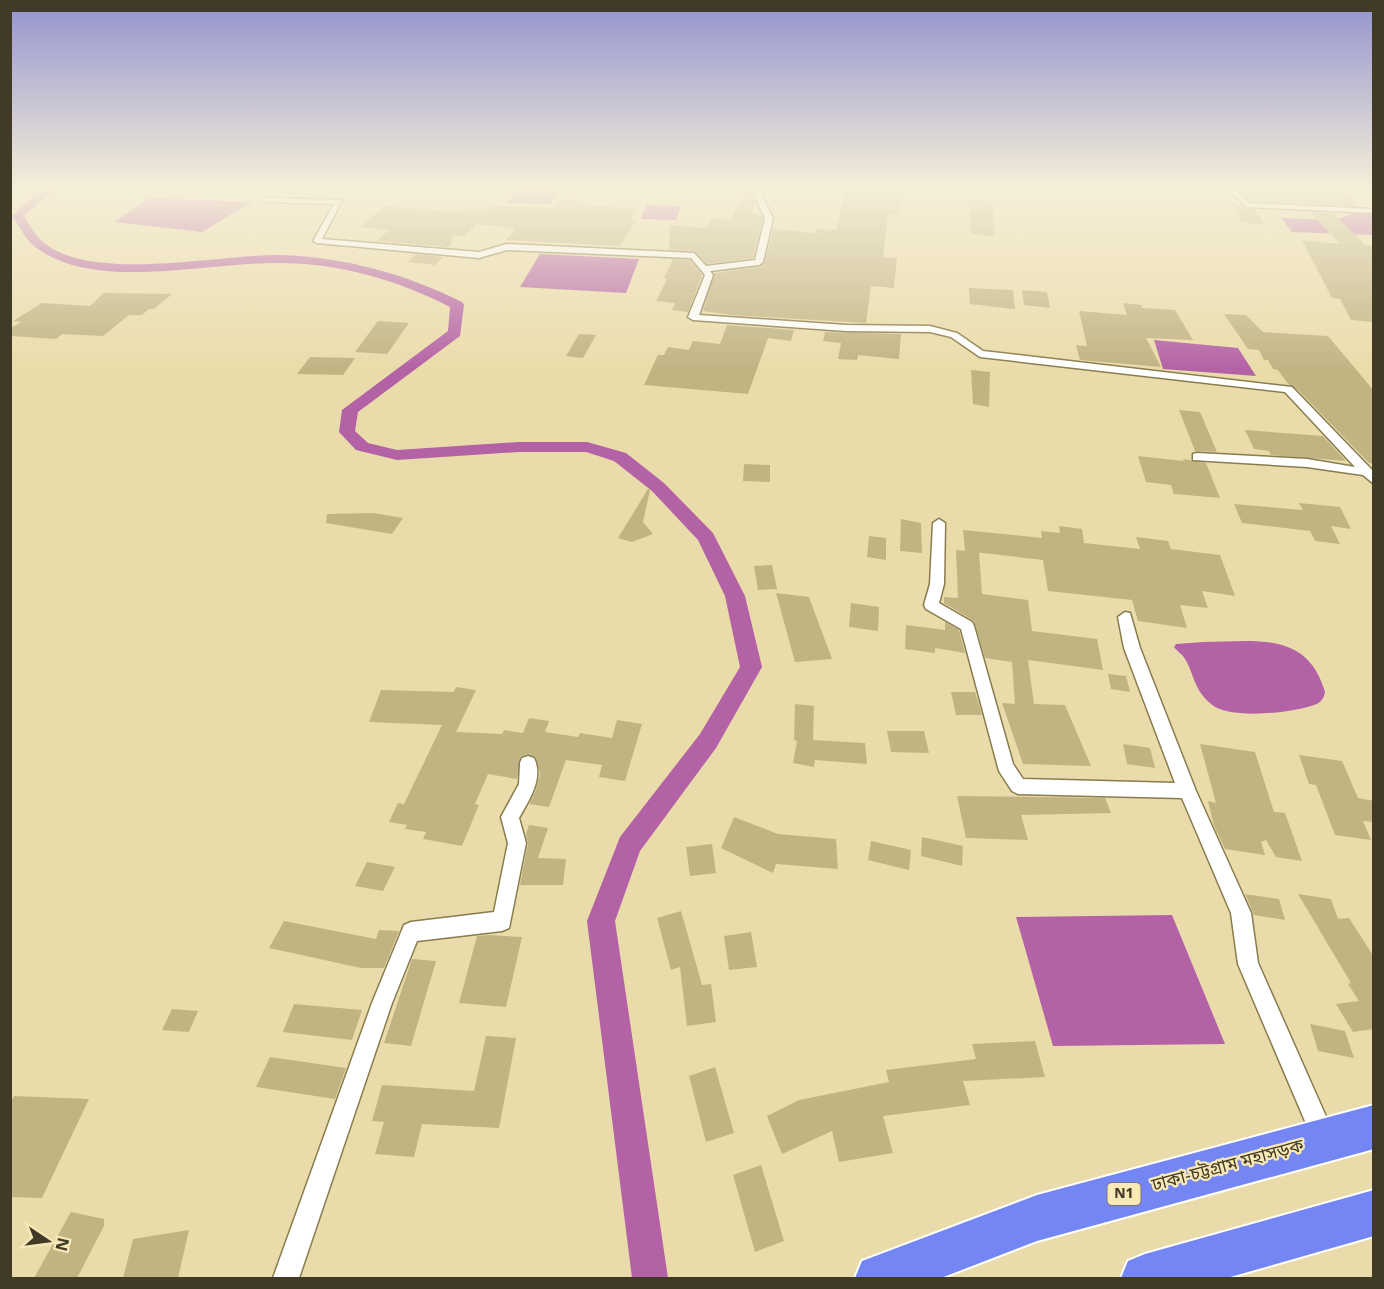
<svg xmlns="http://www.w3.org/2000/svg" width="1384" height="1289" viewBox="0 0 1384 1289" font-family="Georgia,'Noto Sans Bengali',serif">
<rect width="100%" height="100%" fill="#eadcaa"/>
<!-- water -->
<g fill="#b462a6">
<path d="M515 189H557L551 204 508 203Z"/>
<path d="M150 198 252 202 202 232 114 222Z"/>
<path d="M646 205 681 206 676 220 641 219Z"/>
<path d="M1358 212 1373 213V235L1292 232 1281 218 1335 220Z"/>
<path d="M540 254 639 259 626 293 520 287Z"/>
<path d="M1154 340 1238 348 1256 376 1163 369Z"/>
<path d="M1203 642C1255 642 1307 630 1325 692 1324 698 1321 703 1314 705 1292 713 1229 720 1211 704 1192 688 1195 673 1183 656 1180 653 1176 650 1174 647L1176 644Z"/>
<path d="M1172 915 1225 1044 1053 1046 1016 917Z"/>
</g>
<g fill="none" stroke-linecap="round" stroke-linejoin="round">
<!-- canal -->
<path fill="#b462a6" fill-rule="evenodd" d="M49 188H63L43 199 24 216C29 224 34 233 40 239 85 285 220 254 281 255 344 257 406 274 462 302L464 305 460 336 358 412 355 431 368 443 397 450 519 442H587L626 453 664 483 713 533 745 596 762 667 716 748 640 851 615 921 668 1278H632L587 921 620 837 700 734 740 667 725 596 698 540 652 491 614 461 586 452H519L397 460 356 450 339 432 342 410 448 331 450 307C398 280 339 263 279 263 208 262 93 293 34 246 25 239 19 225 12 216L35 195Z"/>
</g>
<!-- building -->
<g fill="#c1b483">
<path d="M846 188H903L900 215 888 214 883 257 897 258 894 288 871 286 866 323 731 315 703 311 714 273 760 267 765 262 773 229 816 233 817 229 836 230Z"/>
<path d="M1237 188 1343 189 1360 206 1250 201Z"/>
<path d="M741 198 753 199 755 203 751 213 761 216 763 218 753 258 707 264 694 251 669 250 670 225 706 228 711 218 731 220Z"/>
<path d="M560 199 579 200 577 204 638 209 630 221H636L620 246 506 240 516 228 476 224 464 236 452 235 451 247 376 241 389 230 360 227 385 206 464 212 467 209 483 210 488 205 553 208Z"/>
<path d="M968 199 992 201 995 236 971 234Z"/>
<path d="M1232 204 1255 210 1264 224 1242 223Z"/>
<path d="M1310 212 1333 213 1365 245 1374 246V322L1351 320 1340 299 1332 298 1302 240 1340 244Z"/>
<path d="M416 254 443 257 435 265 408 262Z"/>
<path d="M673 259 690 260 702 275 688 312 672 310 675 303 656 301 667 279 664 278Z"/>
<path d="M969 288 1013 290 1015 309 970 304Z"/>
<path d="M1022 290 1047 292 1050 308 1024 305Z"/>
<path d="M104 293 172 294 154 309H149L142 315H129L103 336 62 334 56 339 10 336V328L22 322 13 321 42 303 90 306Z"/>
<path d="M1123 303 1141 305 1142 308 1175 310 1193 340 1146 338 1161 367 1080 360 1076 345 1087 346 1079 311 1127 315Z"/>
<path d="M1224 314 1246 315 1263 332 1328 336 1374 391V464L1369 463 1298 390 1288 384 1278 370 1273 369 1268 360H1264L1259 350 1248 349Z"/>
<path d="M378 321 409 323 387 354 355 352Z"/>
<path d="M727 325 794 330 791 341 768 338 748 394 644 385 658 355H664L668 347 689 350 693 341 720 344Z"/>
<path d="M825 332 901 334 899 359 858 355 857 360 838 359 841 343 823 341Z"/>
<path d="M579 334 596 335 583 358 566 356Z"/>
<path d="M310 357 355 358 343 375 297 374Z"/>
<path d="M971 370 990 372 989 407 973 404Z"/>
<path d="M1179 410 1200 412 1217 452 1195 451Z"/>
<path d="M1245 430 1323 436 1346 461 1271 455 1269 451 1254 449Z"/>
<path d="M1138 456 1184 461 1183 459 1206 463 1220 498 1174 494 1171 485 1146 482Z"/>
<path d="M744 464 770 465V482L743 481Z"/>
<path d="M648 489 650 490 643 522 653 534 632 542 618 538Z"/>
<path d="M1299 503 1340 507 1351 529 1331 526 1340 544 1315 541 1310 531 1242 523 1234 504 1303 510Z"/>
<path d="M373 513 403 518 392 534 326 523 327 514Z"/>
<path d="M901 519 921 523 922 553 900 551Z"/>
<path d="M1059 526 1082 529 1084 543 1140 549 1136 537 1168 541 1171 549 1220 555 1235 596 1202 591 1208 608 1180 605 1187 628 1138 621 1132 600 1048 591 1043 560 965 551 963 530 1042 538 1041 531 1060 533Z"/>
<path d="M869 536 886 538V560L867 557Z"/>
<path d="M956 550 979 552 982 594 1028 600 1032 631 1097 639 1103 670 1028 660 1034 704 1065 705 1091 766 1023 764 1002 703 1015 704 1012 662 985 658 974 621 944 603V597L958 598Z"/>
<path d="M772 565 777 589 758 590 754 566Z"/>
<path d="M776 593 809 597 832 659 795 662Z"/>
<path d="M851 603 879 607 878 631 849 627Z"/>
<path d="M945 622 959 630 965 653 935 648V653L905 649 906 625 945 630Z"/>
<path d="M1108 674 1126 676 1130 692 1111 689Z"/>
<path d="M456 687 476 690 456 732 502 734 504 730 523 733 529 718 549 721 545 732 578 737 580 733 612 738 617 720 642 724 625 781 599 777 602 765 566 760 549 807 529 804 536 790 540 774 536 757 527 754 520 757 517 779 488 774 475 804 479 805 462 846 423 839 426 832 405 829 407 825 389 822 398 803 404 804 442 725 369 722 381 690 454 692Z"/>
<path d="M951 692H975L982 715H956Z"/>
<path d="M795 704 814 706 813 740 865 743 867 764 815 760 814 767 793 763 797 741 794 740Z"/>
<path d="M887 731H924L929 753 891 752Z"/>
<path d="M1123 744 1150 748 1155 768 1127 764Z"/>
<path d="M1200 744 1255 752 1274 812 1285 813 1302 861 1276 857 1266 840 1261 842 1265 855 1225 849 1214 826 1208 801 1216 803Z"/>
<path d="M1299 755 1342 761 1358 798 1374 801V822L1363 821 1371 840 1335 835 1316 785 1309 784Z"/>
<path d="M957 796 1105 798 1111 813 1021 815 1028 840 966 838Z"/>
<path d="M734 817 778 834 836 839 838 869 776 864 773 873 721 848Z"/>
<path d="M529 825 548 828 538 858 566 859 563 885H520L528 843 526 834Z"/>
<path d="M922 837 963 846 962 866 921 856Z"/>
<path d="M871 841 911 850 909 870 868 860Z"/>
<path d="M712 844 716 873 690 876 686 847Z"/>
<path d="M367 862 395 867 383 891 355 886Z"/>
<path d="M1245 894 1279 899 1285 920 1254 915Z"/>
<path d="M1298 894 1331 899 1338 919 1349 918 1374 957V1029L1353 1032 1336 1004 1359 1001 1348 984 1351 983Z"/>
<path d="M681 911 702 985 711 984 716 1022 687 1026 680 967 671 970 657 918Z"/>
<path d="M284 921 376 939 379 930 399 931 384 968H361L269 948Z"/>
<path d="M751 932 757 967 729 970 724 936Z"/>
<path d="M490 935 522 937 506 1007 459 1003 477 936Z"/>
<path d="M412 959 436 961 411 1046 384 1043Z"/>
<path d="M294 1004 362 1010 352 1040 283 1032Z"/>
<path d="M172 1009 198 1011 189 1032 162 1030Z"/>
<path d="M1310 1024 1345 1031 1354 1058 1318 1051Z"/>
<path d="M486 1036 516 1038 499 1128 422 1124 414 1157 375 1154 384 1122 372 1121 382 1085 474 1091Z"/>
<path d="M1035 1041 1045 1077 963 1081 970 1105 883 1116 893 1153 839 1162 832 1131 782 1154 767 1116 799 1100 889 1082 886 1070 976 1059 972 1044Z"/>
<path d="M270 1057 346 1068 335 1099 256 1087Z"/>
<path d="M715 1067 734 1133 706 1142 689 1076Z"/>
<path d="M14 1096 89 1099 42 1198 10 1197V1103Z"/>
<path d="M761 1165 784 1241 755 1252 733 1175Z"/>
<path d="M71 1212 104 1219V1226L77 1278H34Z"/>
<path d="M189 1230 178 1278H123L133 1239Z"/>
</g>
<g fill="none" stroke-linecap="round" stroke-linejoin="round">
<defs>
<g id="street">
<path d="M750 188H758L773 218 763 262 759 265 710 271 713 275 699 315 846 325 930 326 957 333 983 351 1292 387 1374 472V484L1363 475 1307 467 1193 460V454L1197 453 1307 459 1355 467 1285 392 980 357 951 337 930 332 846 331 693 320 688 317 705 275 691 258 507 250 479 258 317 243 313 241 334 204 266 202 262 200 266 198 342 200 322 239 479 252 507 244 694 253 706 266 755 260 765 218Z"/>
<path d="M1226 188H1234L1249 203 1374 209V213L1247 207Z"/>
<path d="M939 519 945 523 944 584 939 603 972 622 974 626 1013 764 1023 779 1175 783 1124 648 1118 617 1125 612 1130 613 1140 648 1196 791 1251 913 1258 963 1336 1139 1332 1147 1324 1151 1316 1147 1238 964 1231 913 1182 798 1018 794 1012 791 999 771 961 629 926 609 924 605 930 584 933 523Z"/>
<path d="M528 756 534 758C544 779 529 800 519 818L526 843 509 928 502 931 417 941 392 1003 299 1278H273L372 1003 404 925 411 922 494 912 508 843 501 817 519 784 520 763 522 758Z"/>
</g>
<g id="highway">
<path d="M1374 1105V1149L1037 1241 941 1278H855L862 1261 1037 1195Z"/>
<path d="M1374 1190V1236L1227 1278H1121L1128 1261 1145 1254Z"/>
</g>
</defs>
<!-- street casing -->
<use href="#street" stroke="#897c4e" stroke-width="3"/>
<!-- highway casing -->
<use href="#highway" stroke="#fff" stroke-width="4"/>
<!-- street -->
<use href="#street" fill="#fff" fill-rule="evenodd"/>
<!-- highway -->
<use href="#highway" fill="#7486f4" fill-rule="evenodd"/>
</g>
<!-- sky -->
<linearGradient id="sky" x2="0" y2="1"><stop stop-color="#9393ce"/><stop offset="0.51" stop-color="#f6efd9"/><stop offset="1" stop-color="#f6efd9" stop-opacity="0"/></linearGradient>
<rect width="1384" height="369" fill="url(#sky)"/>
<g text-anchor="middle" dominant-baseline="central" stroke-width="4.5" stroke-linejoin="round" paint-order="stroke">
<!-- shield labels -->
<rect fill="#f8e9b7" stroke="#776e52" stroke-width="1.5" x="1107.5" y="1183" width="33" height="22" rx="4.5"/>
<g font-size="14" font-weight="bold" fill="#403a26">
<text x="1124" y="1194">N1</text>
</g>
<!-- near-street labels -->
<g font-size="18" fill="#403a26" stroke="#f8e9b7">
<text transform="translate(1228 1166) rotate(-15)">ঢাকা-চট্টগ্রাম মহাসড়ক</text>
</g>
</g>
<!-- border -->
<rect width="1384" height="1289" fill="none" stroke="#403a26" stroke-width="24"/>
<!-- north arrow -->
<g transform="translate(48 1241) rotate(103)" stroke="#f8e9b7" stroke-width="4.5" paint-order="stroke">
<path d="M0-4.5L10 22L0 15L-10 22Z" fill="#403a26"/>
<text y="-9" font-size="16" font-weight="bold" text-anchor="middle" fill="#403a26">N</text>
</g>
</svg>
